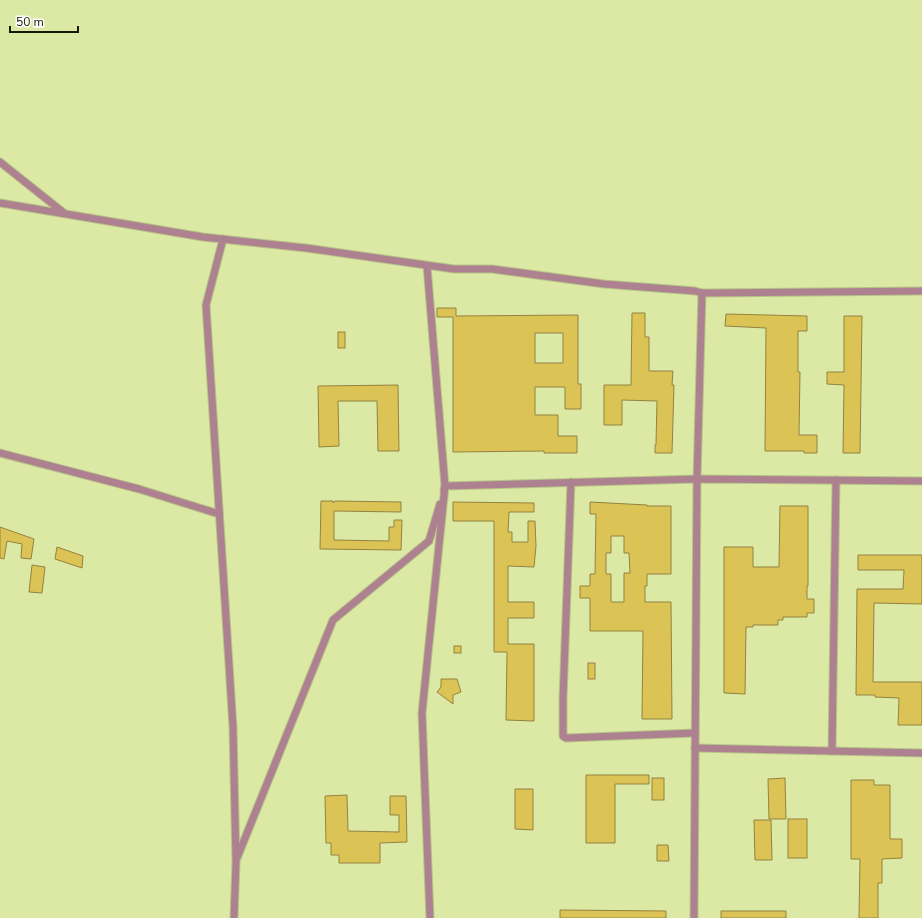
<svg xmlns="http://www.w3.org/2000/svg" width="922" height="918" viewBox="0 0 922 918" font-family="'Nunito Sans',sans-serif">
<rect width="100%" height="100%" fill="#dce9a4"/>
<!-- building -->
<g fill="#dcc355" stroke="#928340" fill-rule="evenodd">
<path d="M437 308H456V316L578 315V384H581V409H565V387H535V415H558V436H577V453H544V451L453 452V317H437ZM535 333H563V363H535Z"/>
<path d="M632 313H645V337H649V371H673L672 385H674L672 453H655V445H656L657 401 622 400V425H604V385H631Z"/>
<path d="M726 314 807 316V331H798V372H800L799 435H817V453H804V451H765L766 328 725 326Z"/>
<path d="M844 316H862L860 453H843L844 385 827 384V372H844Z"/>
<rect x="338" y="332" width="7" height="16"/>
<path d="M398 385 399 451H378L377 401H338L339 446 319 447 318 386Z"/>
<path d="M321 501H333V503L335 501 401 502V512L334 511V540L389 541V527H394V520H402L401 550 320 549Z"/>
<path d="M453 502 534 503V512H509L508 532H512V542H528V521H535L536 546 534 567 508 566V602H534V618H508V644H534V721L506 720 507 652H494V521H453Z"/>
<path d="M590 502 647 505V506H671V574H647V586H645V602H671L672 719H642L643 631H590V598H580V586H590V574H595L596 514H590ZM611 536H624V553H629L630 573H624V602H611V574H606V553H611Z"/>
<path d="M780 506H808V586H807V599H814V613H807V617H783V620H778V625H753V627H746L745 694 724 693V547H753V567H779Z"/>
<path d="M0 527 34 539 31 559 21 558 22 544 7 541 4 559 0 558Z"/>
<path d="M57 547 83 556 82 568 55 559Z"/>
<path d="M858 555H922V604L874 603 873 682H922V725H898L899 698 875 697V695H856L857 589H903L904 570H858Z"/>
<path d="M32 565 45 567 42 593 29 592Z"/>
<rect x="454" y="646" width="7" height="7"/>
<rect x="588" y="663" width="7" height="16"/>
<path d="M441 679H457L461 692 453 695V704L437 692 441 687Z"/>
<path d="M586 775H649V784H615V843H586Z"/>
<rect x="652" y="778" width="12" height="22"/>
<path d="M785 778 786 819H769L768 779Z"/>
<path d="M851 780H874V785H890V839H902V858L882 859V883H878V918H859L860 859H851Z"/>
<path d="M515 789H533V830L515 829Z"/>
<path d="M347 795 348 831 399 832V815H390V796H406L407 842 380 843V863H339V855H331V843H326L325 796Z"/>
<rect x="788" y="819" width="19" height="39"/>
<path d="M754 820H771L772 860H755Z"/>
<path d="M657 845H668L669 861H657Z"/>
<path d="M560 910 666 911V918H560Z"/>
<rect x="721" y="911" width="65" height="7"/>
</g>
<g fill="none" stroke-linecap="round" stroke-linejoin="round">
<defs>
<g id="street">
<path d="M0 162 64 213"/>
<path d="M0 203 203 237 306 248 454 269H492L604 284 695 291 702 293 922 291"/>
<path d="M223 239 206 305 233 727 236 862 234 918"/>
<path d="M427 266 445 486 444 490"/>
<path d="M0 453 139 489 219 514"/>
<path d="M571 482 563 699V736L566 738 695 733"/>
<path d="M695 748 922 753"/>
<path d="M832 751 836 480"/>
<path d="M237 858 333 620 429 541 440 504"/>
<path d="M430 918 422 713 445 486 697 479 922 481"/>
<path d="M694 918 697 479 702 293"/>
</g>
</defs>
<!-- street casing -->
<use href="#street" stroke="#b8c487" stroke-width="9"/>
<!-- street -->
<use href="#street" stroke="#ae8190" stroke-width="7"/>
</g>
<!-- scale -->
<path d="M10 26v6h68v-6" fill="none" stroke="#151901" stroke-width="2"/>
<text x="16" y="26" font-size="12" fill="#151901" stroke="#ffffff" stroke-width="3" paint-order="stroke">50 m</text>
</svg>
